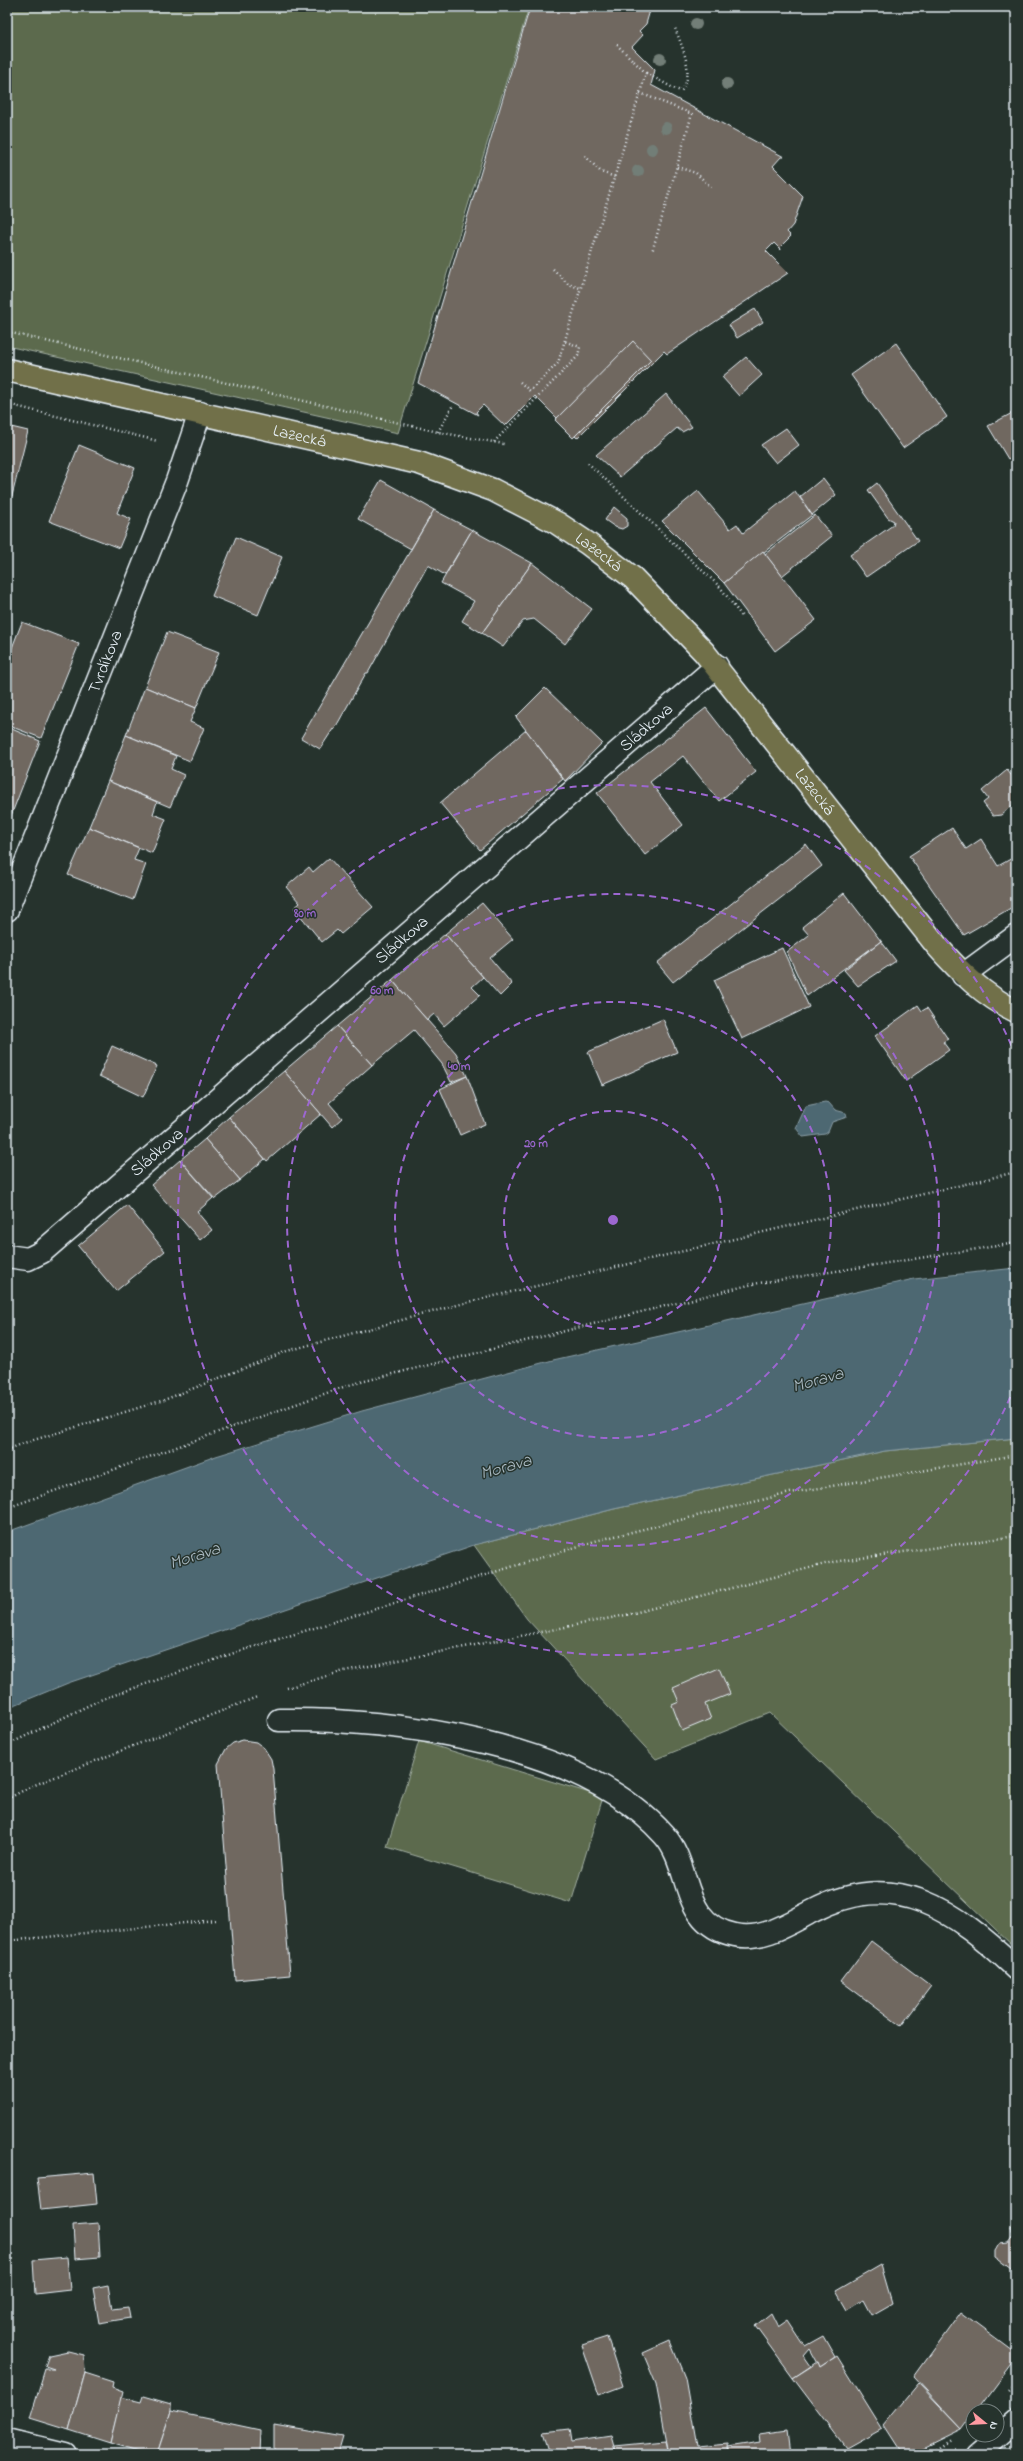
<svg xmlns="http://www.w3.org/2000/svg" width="1023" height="2461" viewBox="0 0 1023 2461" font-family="'Indie Flower',sans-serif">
<rect width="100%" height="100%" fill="#26332d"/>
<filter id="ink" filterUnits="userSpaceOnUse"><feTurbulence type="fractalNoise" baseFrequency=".025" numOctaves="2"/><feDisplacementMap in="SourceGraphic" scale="8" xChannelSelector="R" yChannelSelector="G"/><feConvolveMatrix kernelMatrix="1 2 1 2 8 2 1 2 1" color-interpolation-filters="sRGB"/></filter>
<g filter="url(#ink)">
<!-- green -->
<g fill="#5c6b4d" stroke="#a2aea2">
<path d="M7 7H529L398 433 7 346Z"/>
<path d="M1016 1438V1949L770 1713 656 1759 527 1619 474 1545 614 1509 885 1451Z"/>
<path d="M419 1741 603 1797 571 1903 387 1847Z"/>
</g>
<!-- water -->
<g fill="#4d6872" stroke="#8b9fa8">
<path d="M825 1102 829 1103 835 1110 846 1113 847 1117 832 1122 828 1132 825 1134 803 1137 796 1128 806 1106Z"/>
<path d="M1016 1268V1438L885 1451 614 1509 474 1545 68 1683 7 1708V1532L216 1456 362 1411 553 1360 914 1279Z"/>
</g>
<!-- building -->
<g fill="#706861" stroke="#e8f1f8">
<path d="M530 7H651L646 24 639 31 643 35 632 47 655 70 651 85 784 157H781L773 166 803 196 793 225 787 232 791 236 780 247 781 250 774 243 766 251 788 273 667 354 664 351 577 438 535 396 505 426 483 405 476 412 478 415 418 383Z"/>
<path d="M755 309 763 322 737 338 729 325Z"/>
<path d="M633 341 651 360 573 438 555 420Z"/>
<path d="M896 343 947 417 903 448 851 375Z"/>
<path d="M746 357 762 375 739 396 722 377Z"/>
<path d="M666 394 692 427 682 432 677 428 620 477 596 455Z"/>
<path d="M1016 411V455L1008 459 988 426Z"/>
<path d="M7 426 28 431 12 496 7 495Z"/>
<path d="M786 428 799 445 776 463 761 445Z"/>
<path d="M79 445 135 468 117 513 131 519 119 548 49 521Z"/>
<path d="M823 478 836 495 812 515 800 497Z"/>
<path d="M381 480 434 510 411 549 358 519Z"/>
<path d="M877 483 918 541 866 577 850 555 893 525 894 521 888 518 868 490Z"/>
<path d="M698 491 730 529 737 524 743 533 795 491 812 515 724 583 662 521Z"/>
<path d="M614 507 627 518V526L622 529 615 527 605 520Z"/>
<path d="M434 510 472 530 445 575 428 565 368 673H366L334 730 333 729 320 749 301 738Z"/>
<path d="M815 515 832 536 782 576 765 554Z"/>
<path d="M472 530 532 563 482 633 462 621 474 601 441 583Z"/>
<path d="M236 537 282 557 258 615 212 596Z"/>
<path d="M763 551 816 620 775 651 724 583Z"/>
<path d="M532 563 592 609 565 644 534 619 523 621 503 647 482 633Z"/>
<path d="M22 622 79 644 41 738 7 725V652L10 653Z"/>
<path d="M167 632 219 652 196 708 145 687Z"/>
<path d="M145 687 196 708 190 722 204 728 190 761 126 735Z"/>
<path d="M545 688 602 743 565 781 516 717Z"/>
<path d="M706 708 756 772 719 801 683 756 650 782 683 825 645 855 597 793Z"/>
<path d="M7 727 40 741 7 826Z"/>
<path d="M526 730 563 779 480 850 440 803Z"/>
<path d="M126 735 176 756 171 769 184 775 170 807 108 781Z"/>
<path d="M1007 770 1016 781V802L1001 815 993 816 983 803 988 799 982 791Z"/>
<path d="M108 781 157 802 153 814 166 819 152 853 89 827Z"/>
<path d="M89 827 139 848 134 860 146 864 133 900 68 875Z"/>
<path d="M952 828 966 849 981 839 998 866 1016 856V905L964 935 909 856Z"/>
<path d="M806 844 822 866 673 982 657 963Z"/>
<path d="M329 858 373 907 341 934 337 930 322 942 294 908 300 903 286 887 309 867 313 872Z"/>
<path d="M844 893 881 941 807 996 787 952 809 935 802 927Z"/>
<path d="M482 903 513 939 490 958 512 984 500 996 445 934Z"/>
<path d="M445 934 483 977 472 987 480 995 444 1026 434 1014 427 1020 392 980Z"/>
<path d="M881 941 896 961 858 986 844 970Z"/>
<path d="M782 948 809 1007 742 1039 714 980Z"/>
<path d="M392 980 456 1053 467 1076 451 1082 442 1064 414 1030 372 1065 337 1026Z"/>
<path d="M918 1005 922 1011 927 1008 948 1039 943 1042 949 1050 906 1081 875 1036Z"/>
<path d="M663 1019 677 1052 602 1085 588 1052Z"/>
<path d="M337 1026 372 1065 329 1103 342 1118 332 1127 284 1071Z"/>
<path d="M112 1046 157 1066 143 1097 99 1076Z"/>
<path d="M284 1071 321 1114 267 1161 229 1117Z"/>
<path d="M467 1076 485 1124 460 1135 440 1089Z"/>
<path d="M229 1117 265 1159 240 1180 205 1139Z"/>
<path d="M205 1139 240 1180 215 1199 180 1160Z"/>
<path d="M180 1160 213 1198 197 1212 212 1230 200 1240 151 1185Z"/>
<path d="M127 1205 165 1251 116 1291 78 1246Z"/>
<path d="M719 1668 730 1694 705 1704 711 1719 682 1731 672 1705 679 1702 673 1688Z"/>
<path d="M243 1740 256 1742 264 1748 271 1759 273 1769 290 1975 235 1980 218 1764 226 1749 233 1743Z"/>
<path d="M871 1941 931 1986 901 2026 841 1981Z"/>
<path d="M94 2173 97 2204 41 2210 37 2178Z"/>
<path d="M1016 2222V2272L996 2257V2250L1000 2243 1008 2242 1013 2235 1011 2228Z"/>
<path d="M98 2223 100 2257 75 2259 73 2225Z"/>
<path d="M67 2257 70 2290 35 2294 33 2260Z"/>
<path d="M881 2265 892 2303 871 2315 863 2300 847 2310 836 2291Z"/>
<path d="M108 2285 112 2309 128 2307 130 2318 99 2323 93 2288Z"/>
<path d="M961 2312 1016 2353V2357L976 2411H973V2414L962 2429 914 2377Z"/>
<path d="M771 2313 778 2327 788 2320 805 2346 823 2336 835 2357 820 2367 810 2349 804 2356 811 2366 793 2378 755 2326Z"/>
<path d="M607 2337 623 2386 599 2395 582 2345Z"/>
<path d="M670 2341 685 2378 697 2447 728 2444 729 2454H669L656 2384 643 2353Z"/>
<path d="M68 2351 84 2355 85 2373 69 2430 30 2418 45 2369H54L45 2366 49 2355Z"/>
<path d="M837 2356 882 2428 846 2448 793 2378 818 2362 820 2367Z"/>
<path d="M85 2373 113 2382 112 2387 123 2391 110 2443 69 2430Z"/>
<path d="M919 2384 962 2429 911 2454H902L884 2426Z"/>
<path d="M143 2396 171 2404V2411L157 2454H149L110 2443 121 2397 141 2402Z"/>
<path d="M171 2411 260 2430 259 2454H157Z"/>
<path d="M274 2425 343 2437 338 2454H274Z"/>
<path d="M569 2429 571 2442 611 2436 616 2454H550L543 2432Z"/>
<path d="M788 2430 791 2454H729L728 2447 760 2442 759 2434Z"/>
<path d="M666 2441 669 2454H616L615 2446Z"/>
</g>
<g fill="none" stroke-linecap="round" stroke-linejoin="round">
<defs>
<g id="minor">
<path id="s1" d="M7 910 177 481 200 413"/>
<path d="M963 975 1016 936"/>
<path id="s2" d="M7 1256 28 1259 42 1252 717 666"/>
<path d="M279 1720C397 1718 582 1743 664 1835 693 1867 679 1924 735 1935 762 1941 788 1924 811 1912 896 1866 955 1911 1016 1968"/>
<path d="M7 2440 65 2454"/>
<path d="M978 2454 1016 2421"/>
</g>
<g id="major">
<path id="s3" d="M7 370 419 463 493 490 557 523 587 543 633 578 704 652 937 946C960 972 984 996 1016 1011"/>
</g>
</defs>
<!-- minor casing -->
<use href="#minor" stroke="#e8f1f8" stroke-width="25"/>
<!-- major casing -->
<use href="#major" stroke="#e8f1f8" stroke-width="25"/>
<!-- path -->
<g stroke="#e8f1f8" stroke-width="2.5" stroke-dasharray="1 3" stroke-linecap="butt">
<path d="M646 73 675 89 681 91C696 74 681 45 675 28"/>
<path d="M640 93 692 114 652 252"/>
<path d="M585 156 601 172 615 177"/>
<path d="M677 167 696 173 711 187"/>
<path d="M553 269 568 284 580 288"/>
<path d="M7 332 438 432 504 444"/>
<path d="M520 382 530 391 558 363 646 73 616 44"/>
<path d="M7 404 158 441"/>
<path d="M438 432 453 405"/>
<path d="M494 442 578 356 580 347 564 341"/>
<path d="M588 463 720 587 743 618"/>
<path d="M7 1450 24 1443 164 1400 287 1351 461 1304 1016 1172"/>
<path d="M7 1508 349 1385 753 1284 1016 1243"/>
<path d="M287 1688 344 1671 626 1615 833 1562 1016 1536"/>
<path d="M7 1745 100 1700 240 1651 595 1541 790 1493 1016 1455"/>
<path d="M7 1799 32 1786 257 1697"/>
<path d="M7 1941 215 1920"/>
<path d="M1008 2392 1016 2384"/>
<path d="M929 2454 951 2440"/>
</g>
<!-- minor -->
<use href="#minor" stroke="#26332d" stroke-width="22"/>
<!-- major -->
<use href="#major" stroke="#71704a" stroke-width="22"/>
</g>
<!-- trees -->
<g fill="#727e77">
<circle cx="696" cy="24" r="6"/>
<circle cx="660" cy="59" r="6"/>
<circle cx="727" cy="84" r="6"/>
<circle cx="666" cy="128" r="6"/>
<circle cx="652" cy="149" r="6"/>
<circle cx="638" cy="171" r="6"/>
</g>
</g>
<!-- distance rings -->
<g fill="none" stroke="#9c67d0" stroke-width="2" stroke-dasharray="7 5">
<circle cx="613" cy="1220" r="109"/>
<circle cx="613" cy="1220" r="218"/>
<circle cx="613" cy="1220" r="326"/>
<path d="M1015 1386A435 435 0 1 1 1015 1054"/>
</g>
<g text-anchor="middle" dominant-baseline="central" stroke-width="3" stroke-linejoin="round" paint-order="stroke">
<!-- street labels -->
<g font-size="17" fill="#e8f1f8" stroke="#26332d">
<text stroke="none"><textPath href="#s3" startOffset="300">Lazecká</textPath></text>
<text stroke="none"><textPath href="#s3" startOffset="624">Lazecká</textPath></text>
<text stroke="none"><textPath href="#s1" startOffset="267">Tvrdíkova</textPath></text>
<text stroke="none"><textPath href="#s2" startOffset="837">Sládkova</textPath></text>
<text stroke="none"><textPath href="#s3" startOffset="948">Lazecká</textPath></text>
<text stroke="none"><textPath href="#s2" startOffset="513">Sládkova</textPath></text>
<text stroke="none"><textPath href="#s2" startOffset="189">Sládkova</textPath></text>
</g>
<!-- water labels -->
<g font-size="18" font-style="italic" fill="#aabac2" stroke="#26332d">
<text transform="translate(818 1381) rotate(-16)">Morava</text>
<text transform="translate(506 1468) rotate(-16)">Morava</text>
<text transform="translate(195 1557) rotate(-18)">Morava</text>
</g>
</g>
<circle cx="613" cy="1220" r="6" fill="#9c67d0" stroke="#26332d" stroke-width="2"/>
<g font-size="12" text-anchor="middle" font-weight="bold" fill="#9c67d0" stroke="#26332d" stroke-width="3" stroke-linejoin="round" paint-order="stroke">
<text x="305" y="917">80 m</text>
<text x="382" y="994">60 m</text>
<text x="459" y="1070">40 m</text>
<text x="536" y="1147">20 m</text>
</g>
<!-- margin -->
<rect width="1023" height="2461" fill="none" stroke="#26332d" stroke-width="24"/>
<rect x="12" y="12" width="999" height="2437" fill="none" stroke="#e8f1f8" stroke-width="1.5" filter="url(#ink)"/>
<!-- north arrow -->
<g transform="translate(985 2423) rotate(108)"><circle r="19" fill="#26332d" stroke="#747f7e"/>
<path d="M0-3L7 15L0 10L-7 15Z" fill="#ff9aa2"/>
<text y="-6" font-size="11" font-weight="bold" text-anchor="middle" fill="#e8f1f8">N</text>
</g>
</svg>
